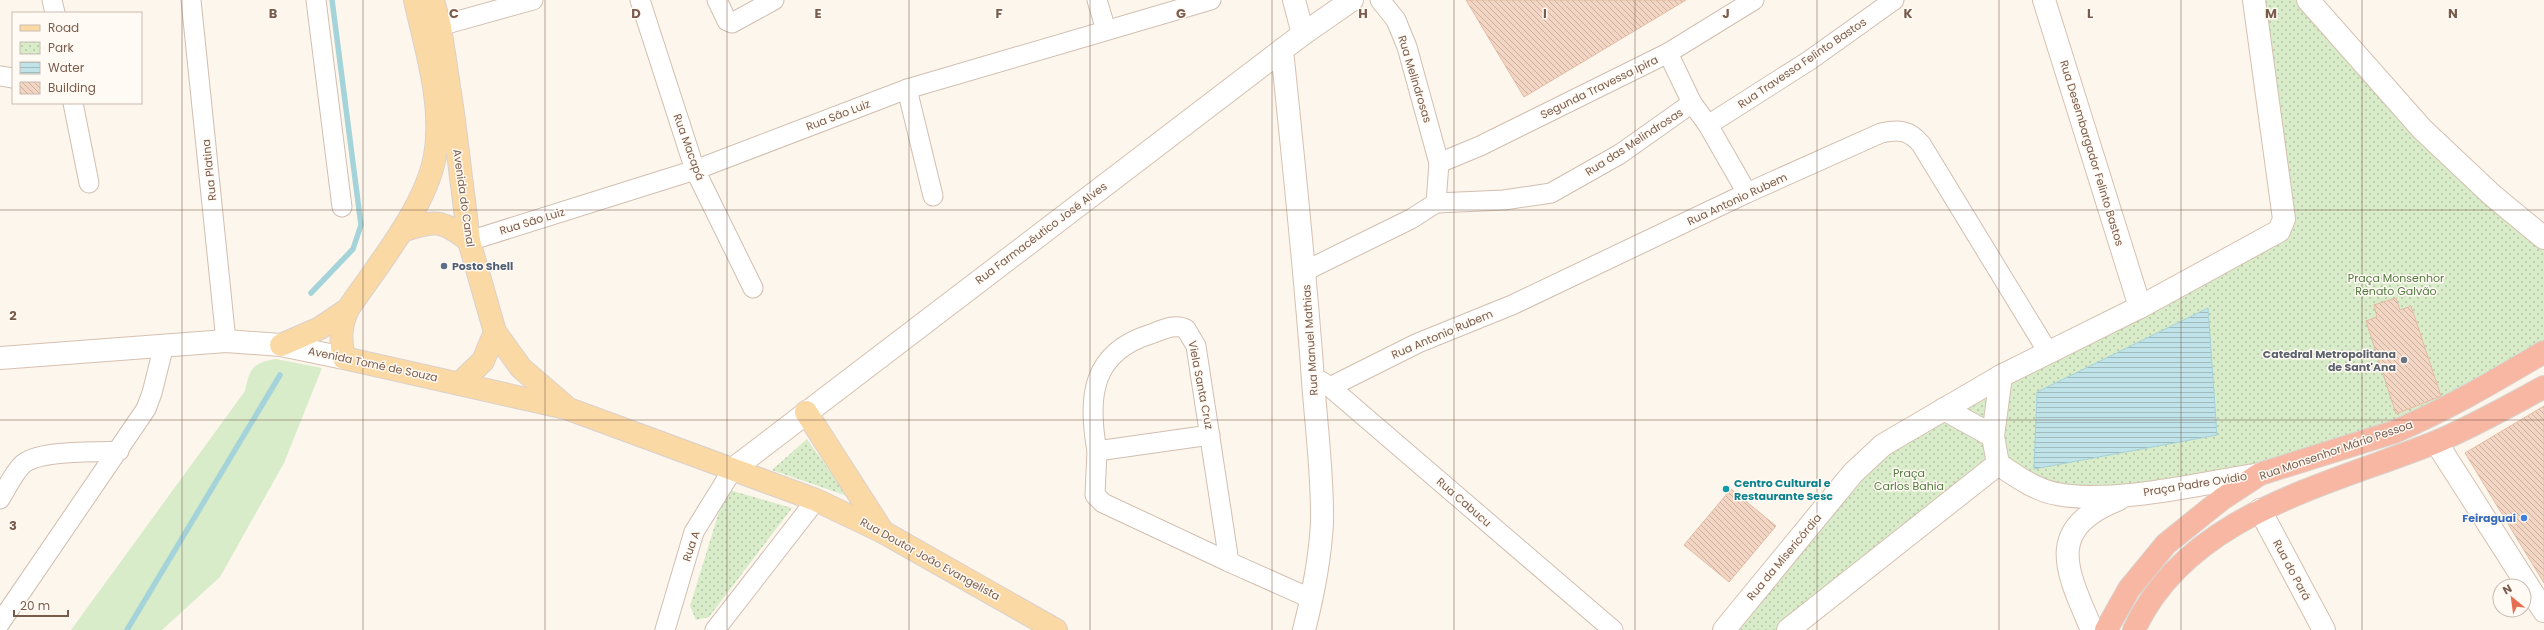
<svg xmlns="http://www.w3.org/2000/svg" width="2544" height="630" viewBox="0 0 2544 630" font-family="Poppins,sans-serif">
<defs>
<pattern id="park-dots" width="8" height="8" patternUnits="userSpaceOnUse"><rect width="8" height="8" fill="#d8ecc9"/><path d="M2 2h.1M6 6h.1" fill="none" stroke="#b4c2a5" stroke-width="1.8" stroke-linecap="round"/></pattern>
<pattern id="water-rules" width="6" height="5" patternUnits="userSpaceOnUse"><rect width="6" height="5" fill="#bfe3e8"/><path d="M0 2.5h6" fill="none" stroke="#a0bbbe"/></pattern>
<pattern id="building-back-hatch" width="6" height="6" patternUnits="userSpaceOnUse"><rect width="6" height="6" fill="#f3d5c3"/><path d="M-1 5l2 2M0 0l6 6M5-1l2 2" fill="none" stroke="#cab0a1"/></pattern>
</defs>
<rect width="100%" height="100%" fill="#fdf6ec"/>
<!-- green -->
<path fill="#d8ecc9" d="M276 359 322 368 284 463 220 577 162 630H71L245 391C250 368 252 363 276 359Z"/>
<!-- park -->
<g fill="url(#park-dots)">
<path d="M2255 0H2306L2544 247V343L2437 406 2261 469 2084 492 1998 464 1788 630H1724L1853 473 2006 380 2278 232Z"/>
<path d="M807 439 847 496 772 470Z"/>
<path d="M726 489 792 508 709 617 696 620 690 606Z"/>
</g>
<!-- water -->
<path fill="url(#water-rules)" stroke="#a5d3da" d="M2208 308 2217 435 2034 469 2037 392Z"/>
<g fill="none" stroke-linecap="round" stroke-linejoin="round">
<!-- stream -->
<g stroke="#a5d3da" stroke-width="5.5">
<path d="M311 293 353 249 361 225 332 0"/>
<path d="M127 630 280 375"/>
</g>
</g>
<!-- building -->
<g fill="url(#building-back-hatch)" stroke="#e6bba3">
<path d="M1466 0H1686L1524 97Z"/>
<path d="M2396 298 2400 310 2411 306 2441 396 2396 414 2366 321 2377 317 2374 305Z"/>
<path d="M2544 406V583L2465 453Z"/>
<path d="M1731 489 1776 526 1729 582 1684 545Z"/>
</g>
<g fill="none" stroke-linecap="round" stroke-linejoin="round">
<defs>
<g id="street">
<path d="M52 0 55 13"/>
<path d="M191 0 226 341"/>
<path d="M316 0 342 207"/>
<path d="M640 0 695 170 753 288"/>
<path d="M717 0 727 21 732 23 774 0"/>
<path d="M1097 0 1106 30"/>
<path d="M425 30 533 0"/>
<path d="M1668 53 1692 103 1708 125 1747 193"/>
<path d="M0 76 13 78"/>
<path d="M907 89 933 196"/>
<path d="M73 103 89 183"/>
<path d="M1708 125 1810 60 1894 0"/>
<path d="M1439 163 1480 146 1668 53 1754 0"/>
<path d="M1436 203 1504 200 1551 193 1620 154 1692 103"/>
<path d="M469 241 695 170 907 89 1211 0"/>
<path d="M1305 271 1411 219 1436 203 1439 163 1407 47 1396 20 1380 0"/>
<path d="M1321 381 1330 387 1613 630"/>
<path d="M1330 387 1418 343 1512 305 1747 193 1881 133C1899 129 1909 130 1921 144L2048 352"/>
<path d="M1210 435 1097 451 1095 495 1103 503 1229 562"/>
<path d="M1097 451C1087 396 1092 352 1151 334 1162 330 1175 323 1186 329L1196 346 1229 562 1312 599"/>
<path d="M0 499C7 488 13 474 22 465 39 449 96 453 119 451"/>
<path d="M0 623 146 409 152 393 164 345"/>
<path d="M665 630 694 532 733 469"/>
<path d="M715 630 816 500"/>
</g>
<g id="secondary">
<path d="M1294 0 1303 34"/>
<path d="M2044 0 2140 307"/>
<path d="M2308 0 2422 129 2492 195 2544 238"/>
<path d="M1282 50C1293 155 1304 260 1312 366 1315 418 1323 471 1322 523 1320 559 1313 595 1304 630"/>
<path d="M0 358 226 341 281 345 344 358"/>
<path d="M2001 376 1993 436 1998 464C2016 476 2035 490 2057 494 2114 505 2203 483 2260 474"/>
<path d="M1944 409 1993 436"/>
<path d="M2436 442 2544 611"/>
<path d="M733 469 1303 34 1352 0"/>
<path d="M2260 510 2324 630"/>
<path d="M1724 630 1853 473 1883 445 2001 376 2140 307 2279 231 2284 219 2254 0"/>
<path d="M1788 630 1998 464"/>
<path d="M2092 630C2067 571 2043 529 2119 499"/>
</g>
<g id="primary">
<path d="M415 0C426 50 444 105 435 156 426 207 377 266 348 309 340 327 340 339 344 358L566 408 816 500 883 532 1056 630"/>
<path d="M433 0 440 27 453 113 469 241 495 332 483 361 460 383"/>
<path d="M402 231C433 220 442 219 469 241"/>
<path d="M495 332 521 368 564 405"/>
<path d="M281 345 320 328 348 309"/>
<path d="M806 412 883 532"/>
</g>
<g id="highway">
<path d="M2106 630 2129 589 2166 544 2222 499 2260 474 2394 432C2446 410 2495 381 2544 352"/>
<path d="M2134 630C2187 514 2329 485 2436 442 2474 426 2509 406 2544 387"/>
</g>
</defs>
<!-- street casing -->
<use href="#street" stroke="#d1beb0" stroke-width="21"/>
<!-- secondary casing -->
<use href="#secondary" stroke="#d6c0b0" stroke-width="24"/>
<!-- primary casing -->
<use href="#primary" stroke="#dad1cd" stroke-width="24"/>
<!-- highway casing -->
<use href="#highway" stroke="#dad1cd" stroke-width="24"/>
<!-- street -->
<use href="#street" stroke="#fff" stroke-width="19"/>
<!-- secondary -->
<use href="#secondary" stroke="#fff" stroke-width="22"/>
<!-- primary -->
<use href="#primary" stroke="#fbd9a5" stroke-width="22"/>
<!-- highway -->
<use href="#highway" stroke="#f7b7a3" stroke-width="22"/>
</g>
<!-- grid -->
<path fill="none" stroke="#7a5c4d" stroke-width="1" stroke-opacity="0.55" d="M182 0V630M363 0V630M545 0V630M727 0V630M909 0V630M1090 0V630M1272 0V630M1454 0V630M1635 0V630M1817 0V630M1999 0V630M2181 0V630M2362 0V630M0 210H2544M0 420H2544"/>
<!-- markers -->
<circle fill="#5c6f8a" stroke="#fffaf3" stroke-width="1.5" cx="444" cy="266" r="4"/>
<circle fill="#6b7280" stroke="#fffaf3" stroke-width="1.5" cx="2404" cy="360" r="4"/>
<circle fill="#0f9aa8" stroke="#fffaf3" stroke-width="1.5" cx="1726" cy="489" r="4"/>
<circle fill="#3f7fe0" stroke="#fffaf3" stroke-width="1.5" cx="2524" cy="518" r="4"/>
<g text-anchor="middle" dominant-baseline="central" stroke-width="3" stroke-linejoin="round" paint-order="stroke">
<!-- street labels -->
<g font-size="11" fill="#7a5c4d" stroke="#fffaf3">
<text transform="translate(1802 63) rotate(-34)">Rua Travessa Felinto Bastos</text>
<text transform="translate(1415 79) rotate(73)">Rua Melindrosas</text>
<text transform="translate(1599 87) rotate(-26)">Segunda Travessa Ipira</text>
<text transform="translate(838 115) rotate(-21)">Rua São Luiz</text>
<text transform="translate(1634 142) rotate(-33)">Rua das Melindrosas</text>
<text transform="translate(689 147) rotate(70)">Rua Macapá</text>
<text transform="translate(2092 153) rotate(73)">Rua Desembargador Felinto Bastos</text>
<text transform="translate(209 170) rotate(-96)">Rua Platina</text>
<text transform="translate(464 198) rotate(82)">Avenida do Canal</text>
<text transform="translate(1737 199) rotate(-25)">Rua Antonio Rubem</text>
<text transform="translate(532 221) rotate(-17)">Rua São Luiz</text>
<text transform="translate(1041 233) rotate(-37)">Rua Farmacêutico José Alves</text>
<text transform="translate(1442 334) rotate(-23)">Rua Antonio Rubem</text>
<text transform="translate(1310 340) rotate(-94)">Rua Manuel Mathias</text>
<text transform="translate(373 364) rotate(12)">Avenida Tomé de Souza</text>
<text transform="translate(1201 385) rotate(79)">Viela Santa Cruz</text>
<text transform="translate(2336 450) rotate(-19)">Rua Monsenhor Mário Pessoa</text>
<text transform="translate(2195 484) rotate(-9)">Praça Padre Ovidio</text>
<text transform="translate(1464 502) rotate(41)">Rua Cabucu</text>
<text transform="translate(691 546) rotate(-71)">Rua A</text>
<text transform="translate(1784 557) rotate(-50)">Rua da Misericórdia</text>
<text transform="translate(930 559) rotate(29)">Rua Doutor João Evangelista</text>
<text transform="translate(2292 570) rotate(62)">Rua do Pará</text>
</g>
<!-- service labels -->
<g font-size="11" font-weight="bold" fill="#4e5e75" stroke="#fffaf3" text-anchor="start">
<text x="452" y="266">Posto Shell</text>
</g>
<!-- park labels -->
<g font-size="11" fill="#537a41" stroke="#fffaf3">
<text x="2396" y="278">Praça Monsenhor<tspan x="2396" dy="13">Renato Galvão</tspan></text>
<text x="1909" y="473">Praça<tspan x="1909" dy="13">Carlos Bahia</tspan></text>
</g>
<!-- worship labels -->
<g font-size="11" font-weight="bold" fill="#5b616d" stroke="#fffaf3" text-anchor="end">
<text x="2396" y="354">Catedral Metropolitana<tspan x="2396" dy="13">de Sant'Ana</tspan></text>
</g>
<!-- culture labels -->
<g font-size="11" font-weight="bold" fill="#0d838f" stroke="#fffaf3" text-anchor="start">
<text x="1734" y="483">Centro Cultural e<tspan x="1734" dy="13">Restaurante Sesc</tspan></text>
</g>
<!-- shop labels -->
<g font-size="11" font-weight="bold" fill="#366cbe" stroke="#fffaf3" text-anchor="end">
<text x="2516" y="518">Feiraguai</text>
</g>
</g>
<g font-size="13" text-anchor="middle" font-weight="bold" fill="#7a5c4d" stroke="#fffaf3" stroke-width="3" stroke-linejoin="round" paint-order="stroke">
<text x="273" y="18">B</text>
<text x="454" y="18">C</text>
<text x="636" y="18">D</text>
<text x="818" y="18">E</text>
<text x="999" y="18">F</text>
<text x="1181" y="18">G</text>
<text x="1363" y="18">H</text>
<text x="1545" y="18">I</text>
<text x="1726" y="18">J</text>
<text x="1908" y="18">K</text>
<text x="2090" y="18">L</text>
<text x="2271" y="18">M</text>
<text x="2453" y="18">N</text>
<text x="13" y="320">2</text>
<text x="13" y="530">3</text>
</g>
<!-- legend -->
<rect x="12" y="12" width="130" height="92" fill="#fffaf3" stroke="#cabbb1"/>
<rect x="20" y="25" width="20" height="6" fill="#fbd9a5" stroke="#cabbb1"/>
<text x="48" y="32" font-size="12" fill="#7a5c4d">Road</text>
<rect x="20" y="42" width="20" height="12" fill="url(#park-dots)" stroke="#cabbb1"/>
<text x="48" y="52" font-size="12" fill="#7a5c4d">Park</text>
<rect x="20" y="62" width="20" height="12" fill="url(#water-rules)" stroke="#cabbb1"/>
<text x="48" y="72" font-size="12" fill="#7a5c4d">Water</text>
<rect x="20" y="82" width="20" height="12" fill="url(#building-back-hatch)" stroke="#cabbb1"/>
<text x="48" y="92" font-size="12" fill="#7a5c4d">Building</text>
<!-- north arrow -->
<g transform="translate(2512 598) rotate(331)"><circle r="19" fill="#fffaf3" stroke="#cabbb1"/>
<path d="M0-3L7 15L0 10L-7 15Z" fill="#e76f51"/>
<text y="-6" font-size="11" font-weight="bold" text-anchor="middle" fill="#7a5c4d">N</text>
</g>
<!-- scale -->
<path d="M14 610v6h54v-6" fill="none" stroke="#7a5c4d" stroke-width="2"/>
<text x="20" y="610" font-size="12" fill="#7a5c4d" stroke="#fffaf3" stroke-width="3" paint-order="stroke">20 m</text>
</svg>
